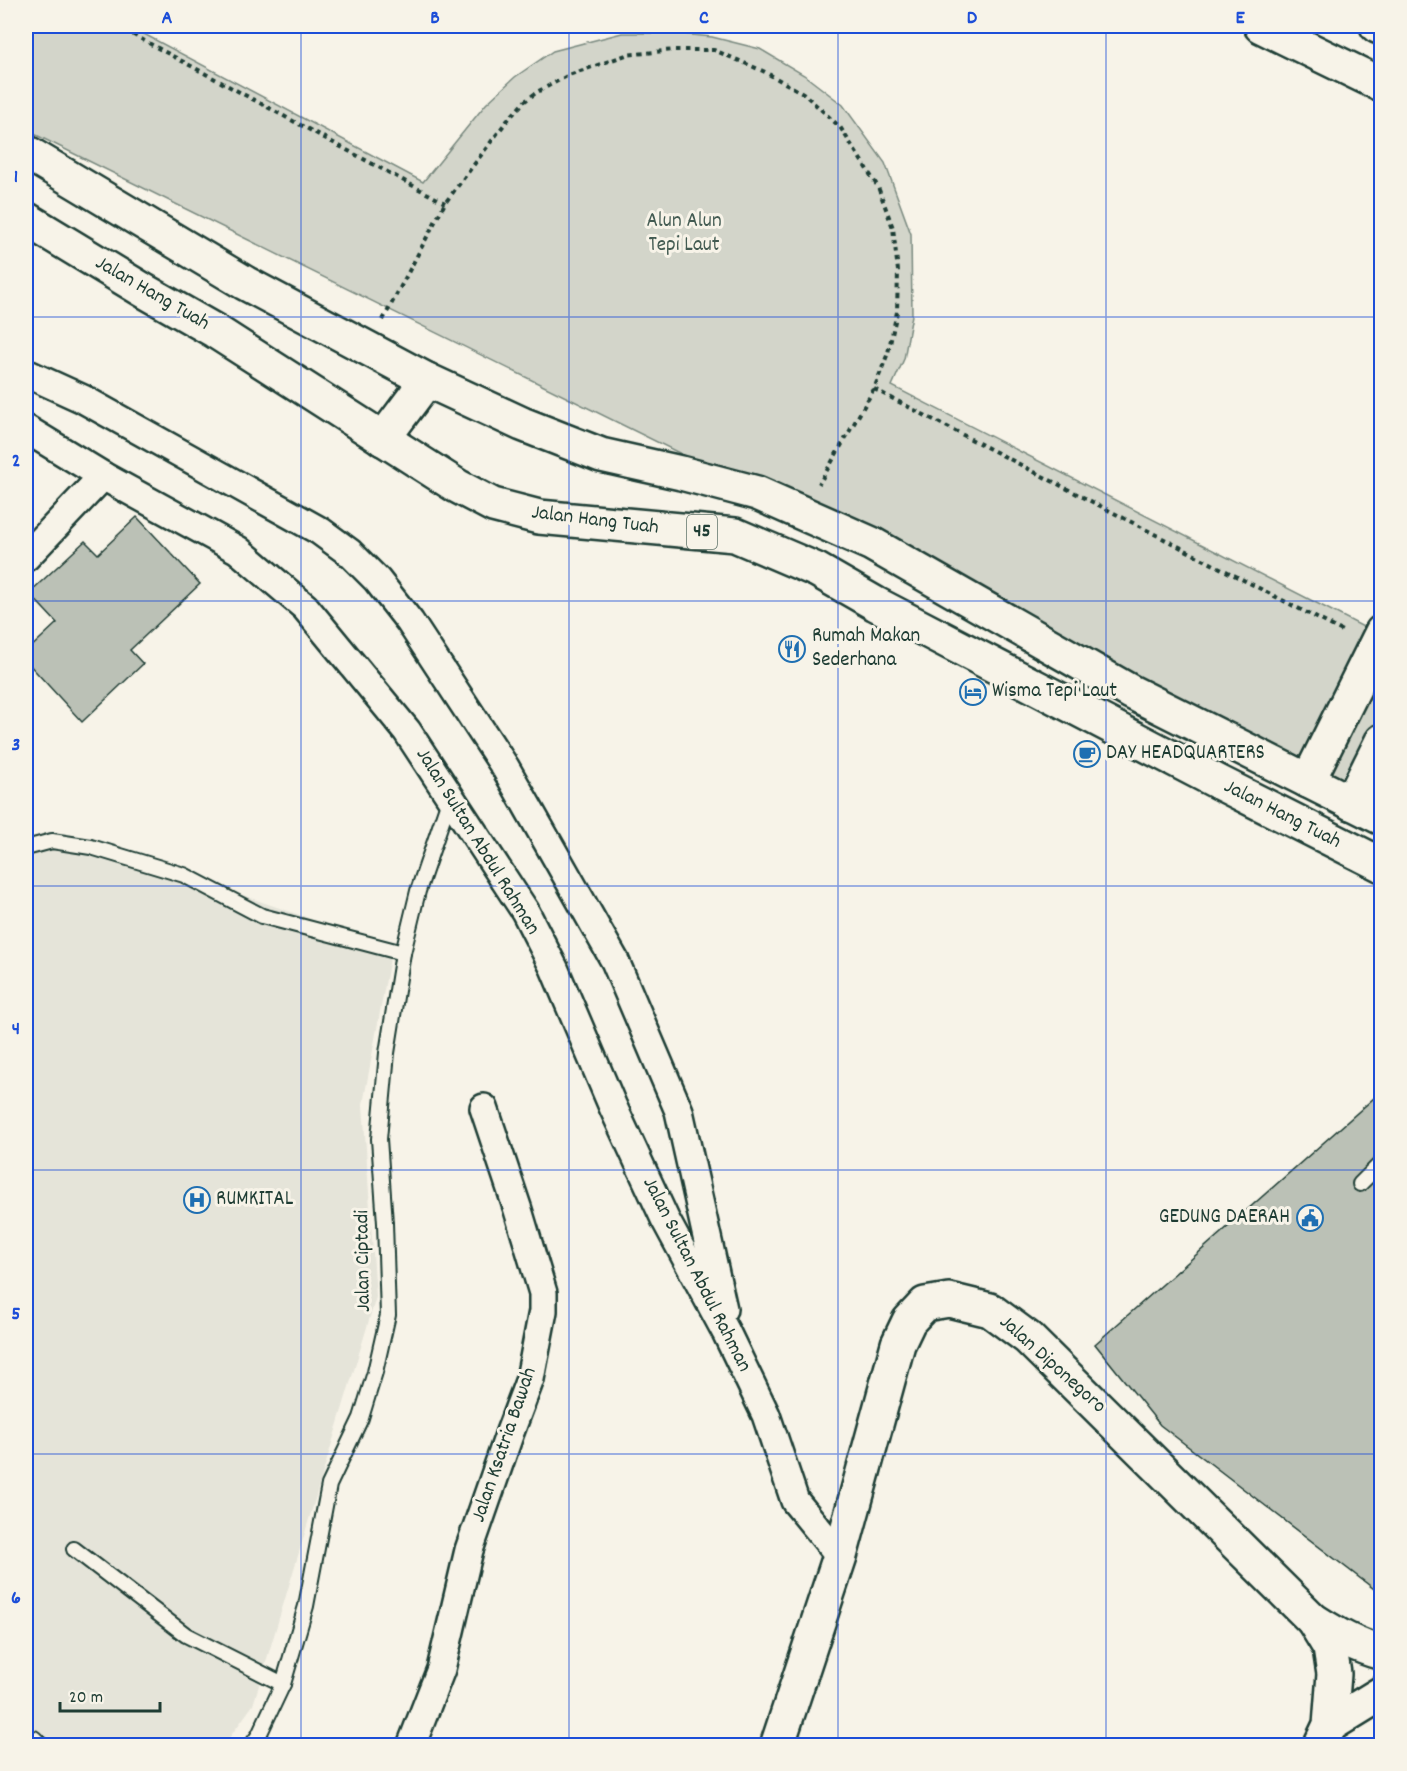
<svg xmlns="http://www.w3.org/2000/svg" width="1407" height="1771" viewBox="0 0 1407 1771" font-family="Dekko,sans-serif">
<rect width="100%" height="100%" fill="#f7f3e8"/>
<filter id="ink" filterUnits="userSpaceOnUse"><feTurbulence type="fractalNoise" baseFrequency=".0167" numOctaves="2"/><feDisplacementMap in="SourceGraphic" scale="12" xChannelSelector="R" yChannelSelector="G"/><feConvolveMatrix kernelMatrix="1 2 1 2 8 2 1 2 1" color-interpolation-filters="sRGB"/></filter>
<g filter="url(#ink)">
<!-- built -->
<path fill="#e5e4d9" d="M52 847 184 875 392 947 363 1104 376 1297 253 1705 224 1745 26 1746V858Z"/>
<!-- green -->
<path fill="#d3d5ca" stroke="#79897f" stroke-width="1.5" d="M26 26H129L423 182 486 104 515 77 553 51 622 33H673L712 37 760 49 804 75 843 105 885 163 911 234 912 315 904 359 892 386 1381 636V800L26 130Z"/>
<!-- building -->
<g fill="#bbc1b6" stroke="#1f3d34" stroke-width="1.5">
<path d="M137 517 200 584 130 650 143 664 82 722 26 661V652L57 623 29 593 85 541 98 554Z"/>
<path d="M1382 1091V1595L1160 1425 1095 1344Z"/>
</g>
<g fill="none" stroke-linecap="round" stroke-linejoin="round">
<defs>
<g id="lane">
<path d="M26 848 52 841 91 847 184 875 262 916 403 953"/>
<path d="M1360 1184 1382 1162"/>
<path d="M74 1549 186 1635 283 1684"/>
<path d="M34 1738 42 1746"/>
<path d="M251 1746 259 1735 283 1684 306 1606 329 1485 361 1418 375 1372 388 1315 385 1223 379 1139 387 1053 403 953 418 891 450 797"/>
</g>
<g id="street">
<path d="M26 373 83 399 320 531 350 553 377 580 410 622 505 767 615 961 679 1111 723 1309"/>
<path d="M26 429 103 476 238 550 305 607 407 731 525 911 554 968 613 1107 665 1219 726 1332 766 1415 795 1501 840 1556"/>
<path d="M26 557 103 476"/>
<path d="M411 1746 441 1669 469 1550 510 1432 530 1379 543 1311V1293L518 1210 484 1108"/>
</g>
<g id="secondary">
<path d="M1261 26 1382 85"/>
<path d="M1377 26 1382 28"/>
<path d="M1308 781 1382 632"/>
<path d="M1351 803 1382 741"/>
<path d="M1313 1620 1330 1648 1334 1674 1330 1725 1320 1746"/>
<path d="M1330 1725 1382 1693"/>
<path d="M777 1746 840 1556 898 1344 909 1321 925 1304 949 1300 990 1310 1028 1338 1313 1620C1335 1634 1356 1646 1382 1653"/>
</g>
<path id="primary" d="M383 439 427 380"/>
<g id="highway">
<path d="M26 152 245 283 427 380 522 424 601 455 681 473 757 493 872 544 1131 692 1382 818"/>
<path d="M26 219 143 290 215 331 457 486 493 505 539 517 735 535 817 570 876 604 1220 783 1382 865"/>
</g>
</defs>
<!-- lane casing -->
<use href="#lane" stroke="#1f3d34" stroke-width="18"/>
<!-- street casing -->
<use href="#street" stroke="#1f3d34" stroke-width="32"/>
<!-- secondary casing -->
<use href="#secondary" stroke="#1f3d34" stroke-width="38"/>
<!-- primary casing -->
<use href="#primary" stroke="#1f3d34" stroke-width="38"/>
<!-- highway casing -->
<use href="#highway" stroke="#1f3d34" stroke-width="38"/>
<!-- path -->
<g stroke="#1f3d34" stroke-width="4" stroke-dasharray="4.5 4.5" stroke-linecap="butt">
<path d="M117 26 445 203"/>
<path d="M383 320 445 203 506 122 525 101 537 92 569 75 626 55 674 50H714L763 71 803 93 840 127 878 187 893 228 898 271 897 312 888 353 874 389 819 484"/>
<path d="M874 389 1344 632"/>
</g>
<!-- lane -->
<use href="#lane" stroke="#f7f3e8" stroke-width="14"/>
<!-- street -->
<use href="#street" stroke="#f7f3e8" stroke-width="27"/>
<!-- secondary -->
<use href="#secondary" stroke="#f7f3e8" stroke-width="33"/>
<!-- primary -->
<use href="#primary" stroke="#f7f3e8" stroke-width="33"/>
<!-- highway -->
<use href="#highway" stroke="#f7f3e8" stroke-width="33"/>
</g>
</g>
<!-- grid -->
<path fill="none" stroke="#1d4ed8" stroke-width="1.5" stroke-opacity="0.55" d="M301 26V1746M569 26V1746M838 26V1746M1106 26V1746M26 317H1382M26 601H1382M26 886H1382M26 1170H1382M26 1454H1382"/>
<!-- icons -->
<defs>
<symbol id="restaurant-ring" viewBox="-11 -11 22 22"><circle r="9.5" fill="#f7f3e8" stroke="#1f6fb2" stroke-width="1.5"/><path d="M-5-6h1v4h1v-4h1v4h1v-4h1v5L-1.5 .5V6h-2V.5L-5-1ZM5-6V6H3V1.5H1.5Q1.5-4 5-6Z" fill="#1f6fb2"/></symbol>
<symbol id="hotel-ring" viewBox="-11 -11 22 22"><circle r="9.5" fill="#f7f3e8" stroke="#1f6fb2" stroke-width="1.5"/><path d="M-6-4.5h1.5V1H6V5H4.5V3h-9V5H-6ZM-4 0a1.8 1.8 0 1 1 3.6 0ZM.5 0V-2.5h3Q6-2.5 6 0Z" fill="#1f6fb2"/></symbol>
<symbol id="cafe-ring" viewBox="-11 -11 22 22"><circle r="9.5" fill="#f7f3e8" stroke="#1f6fb2" stroke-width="1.5"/><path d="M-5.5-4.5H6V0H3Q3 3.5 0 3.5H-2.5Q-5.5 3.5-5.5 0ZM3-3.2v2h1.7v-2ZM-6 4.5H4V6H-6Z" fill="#1f6fb2"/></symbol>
<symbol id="hospital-ring" viewBox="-11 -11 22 22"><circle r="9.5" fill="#f7f3e8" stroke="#1f6fb2" stroke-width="1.5"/><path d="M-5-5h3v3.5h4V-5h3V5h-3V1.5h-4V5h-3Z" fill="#1f6fb2"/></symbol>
<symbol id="civic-ring" viewBox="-11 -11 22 22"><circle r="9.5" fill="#f7f3e8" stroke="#1f6fb2" stroke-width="1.5"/><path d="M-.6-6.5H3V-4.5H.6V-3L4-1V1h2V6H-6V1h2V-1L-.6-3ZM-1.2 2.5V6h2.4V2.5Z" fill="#1f6fb2"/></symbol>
</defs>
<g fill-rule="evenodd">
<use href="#restaurant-ring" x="777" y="634" width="30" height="30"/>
<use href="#hotel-ring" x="958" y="677" width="30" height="30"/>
<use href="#cafe-ring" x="1072" y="739" width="30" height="30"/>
<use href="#hospital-ring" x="182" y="1185" width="30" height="30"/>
<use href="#civic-ring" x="1295" y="1203" width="30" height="30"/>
</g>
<g text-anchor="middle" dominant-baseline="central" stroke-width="6" stroke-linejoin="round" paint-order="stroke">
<!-- shield labels -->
<rect fill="#f7f3e8" stroke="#60746a" stroke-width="1.5" x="687" y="515" width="30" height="34" rx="4.5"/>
<g font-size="20" font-weight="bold" fill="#1f3d34">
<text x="702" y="532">45</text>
</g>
<!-- park labels -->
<g font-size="21" fill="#435b52" stroke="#f7f3e8">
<text x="684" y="222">Alun Alun<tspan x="684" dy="24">Tepi Laut</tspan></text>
</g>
<!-- street labels -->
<g font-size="21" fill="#1f3d34" stroke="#f7f3e8">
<text transform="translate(152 294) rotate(30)">Jalan Hang Tuah</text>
<text transform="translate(595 521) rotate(7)">Jalan Hang Tuah</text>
<text transform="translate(1282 815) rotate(27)">Jalan Hang Tuah</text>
<text transform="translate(477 842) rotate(58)">Jalan Sultan Abdul Rahman</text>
<text transform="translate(364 1261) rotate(-91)">Jalan Ciptadi</text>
<text transform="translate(696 1275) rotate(63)">Jalan Sultan Abdul Rahman</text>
<text transform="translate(1052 1365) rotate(42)">Jalan Diponegoro</text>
<text transform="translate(505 1445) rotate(-71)">Jalan Ksatria Bawah</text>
</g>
<!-- poi labels -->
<g font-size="21" fill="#1f3d34" stroke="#f7f3e8" text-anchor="start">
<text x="812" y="637">Rumah Makan<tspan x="812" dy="24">Sederhana</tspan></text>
<text x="992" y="692">Wisma Tepi Laut</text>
<text x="1106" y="754">DAY HEADQUARTERS</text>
<text x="216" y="1200">RUMKITAL</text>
<text x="1290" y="1218" text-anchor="end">GEDUNG DAERAH</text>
</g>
</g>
<!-- margin -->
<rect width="1407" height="1771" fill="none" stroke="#f7f3e8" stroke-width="66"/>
<!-- scale -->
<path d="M60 1702v9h100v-9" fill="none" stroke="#1f3d34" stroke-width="3"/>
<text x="69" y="1702" font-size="18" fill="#1f3d34" stroke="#f7f3e8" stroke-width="4.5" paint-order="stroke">20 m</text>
<rect x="33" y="33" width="1341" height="1705" fill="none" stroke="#1d4ed8" stroke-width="2"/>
<g font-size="20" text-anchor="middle" font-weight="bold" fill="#1d4ed8">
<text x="167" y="23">A</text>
<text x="435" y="23">B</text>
<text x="704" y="23">C</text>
<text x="972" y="23">D</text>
<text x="1240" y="23">E</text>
<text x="16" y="182">1</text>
<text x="16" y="466">2</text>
<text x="16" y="750">3</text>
<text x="16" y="1034">4</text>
<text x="16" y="1319">5</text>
<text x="16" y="1603">6</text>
</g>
</svg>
